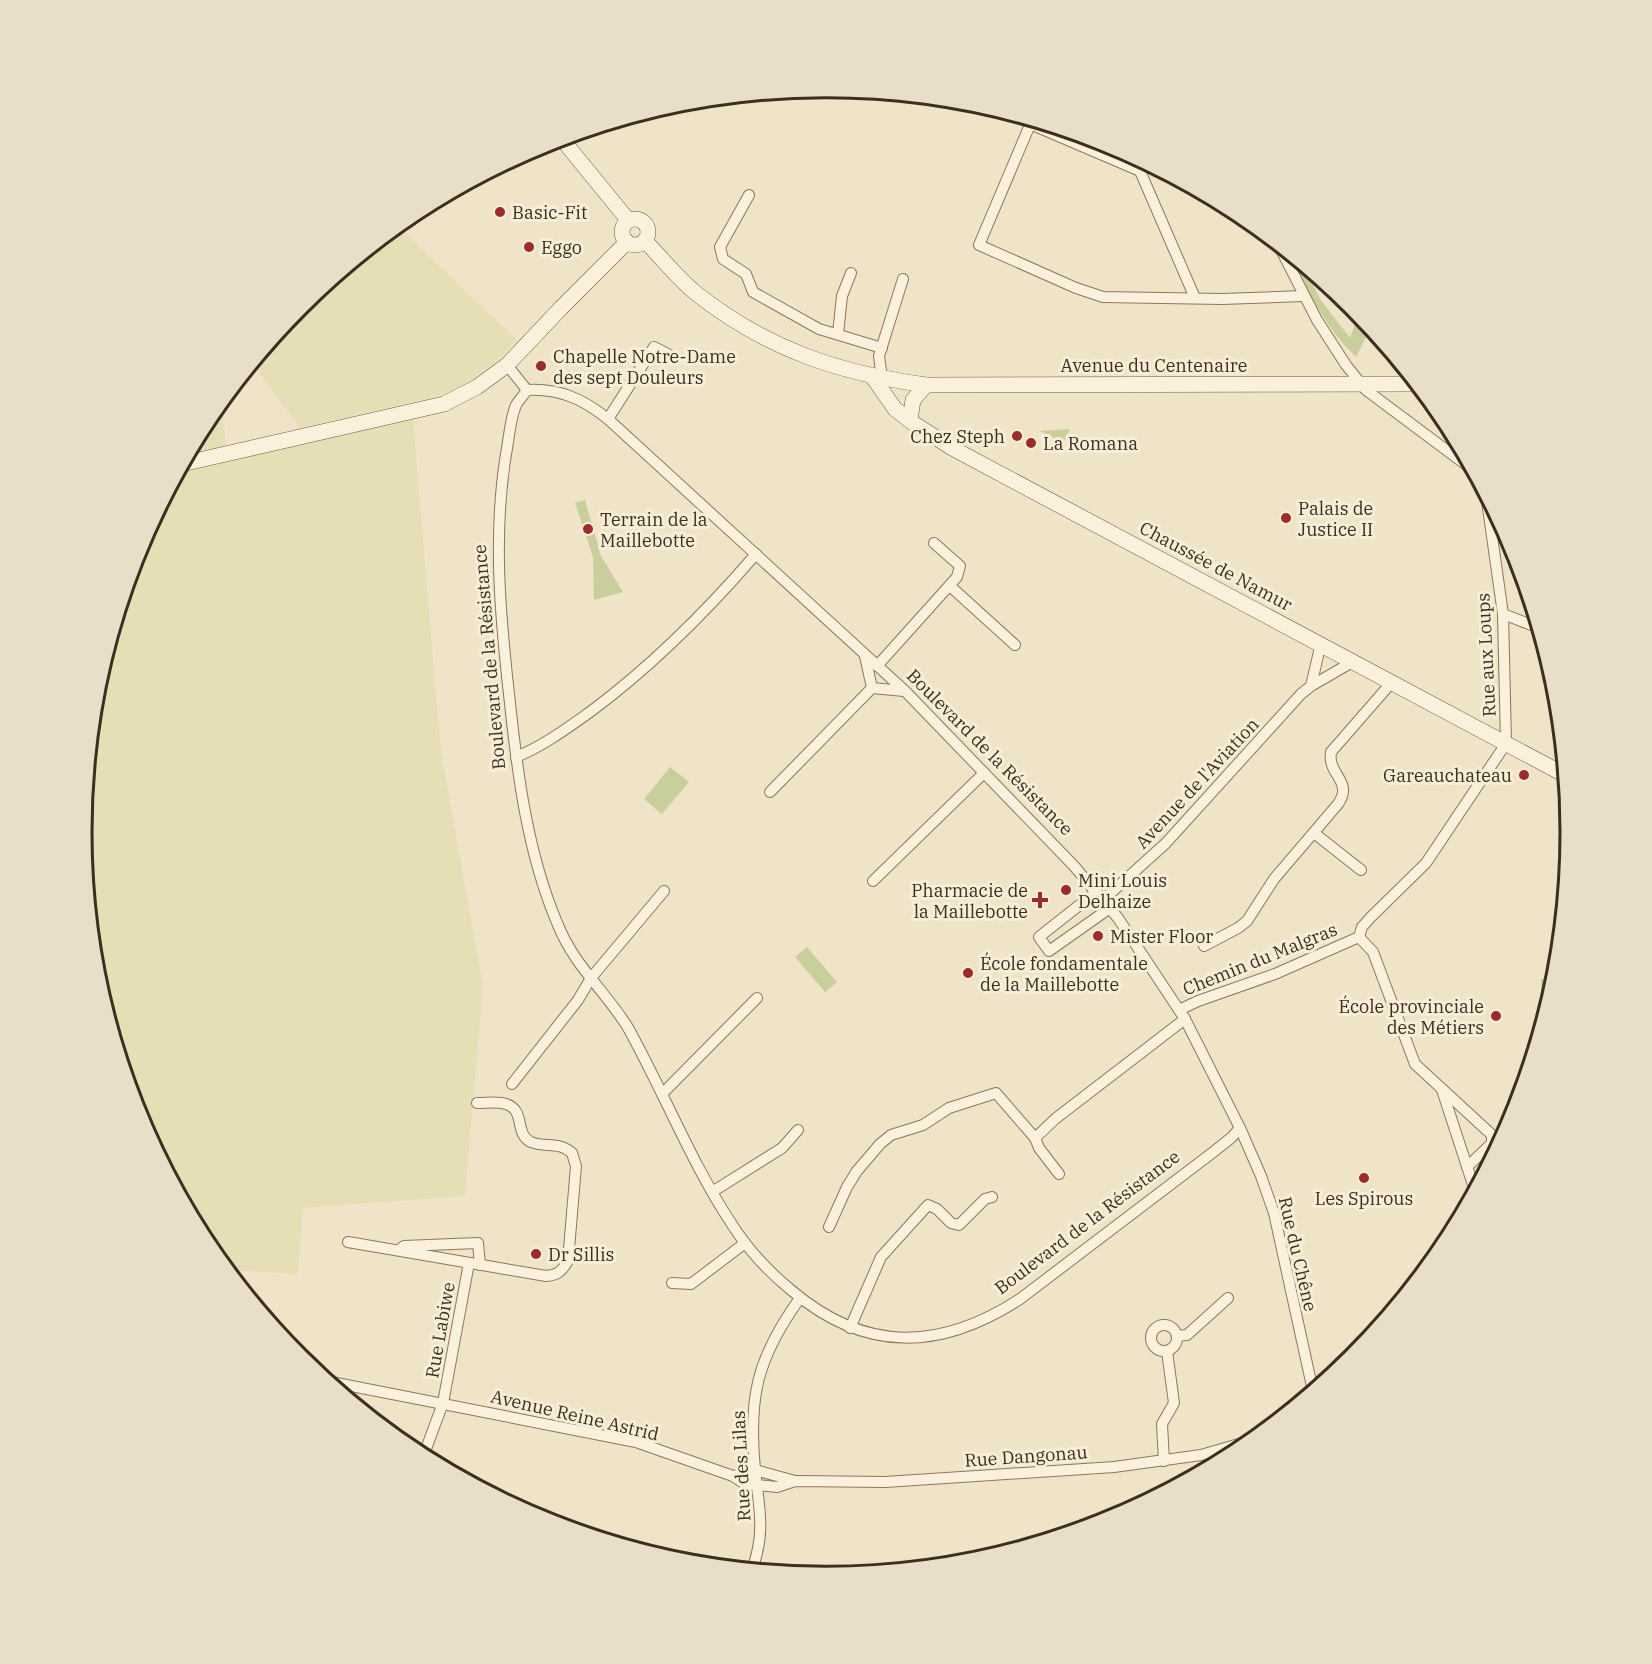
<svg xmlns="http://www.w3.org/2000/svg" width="1652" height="1664" viewBox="0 0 1652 1664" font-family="'IBM Plex Serif',serif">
<rect width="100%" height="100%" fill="#f0e4c8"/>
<!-- farmland -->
<g fill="#e6deb5">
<path d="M397 225 517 340 501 357 468 383 439 396 300 428 256 369 245 371 299 305Z"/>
<path d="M222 399 226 446 186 456 207 418Z"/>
<path d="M413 417 441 752 483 987 465 1196 303 1208 298 1274 227 1270 206 1246 138 1117 95 977 81 832 95 686 138 547 177 474Z"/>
</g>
<!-- green -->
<g fill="#c9cf9b">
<path d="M1291 254 1303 264 1320 299 1350 338 1359 312 1371 327 1356 357C1326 329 1307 290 1291 254Z"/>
<path d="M1070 429 1063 443 1040 431Z"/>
<path d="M585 500 601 556 623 592 594 600 593 557 575 503Z"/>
<path d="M670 767 689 782 662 814 644 799Z"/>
<path d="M807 947 837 982 825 992 795 957Z"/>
<path d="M1557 978 1546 1014H1542L1541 979Z"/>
</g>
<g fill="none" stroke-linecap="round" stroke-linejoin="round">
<defs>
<g id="street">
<path d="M1032 120 979 245 1076 288 1103 297 1222 299 1303 296"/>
<path d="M1030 124 1140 171"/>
<path d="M1141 160 1140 171 1195 298"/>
<path d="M749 195 720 247 723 259 746 274 753 292 819 329 882 348"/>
<path d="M1278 244 1317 320 1346 365 1366 390 1473 470"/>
<path d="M838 334 842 296 851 273"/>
<path d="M507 365 527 390"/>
<path d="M882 379 879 356 903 279"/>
<path d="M527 390C524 395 519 400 516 405 510 419 509 439 506 454 493 534 500 614 509 694 517 771 527 853 558 925 574 965 604 990 627 1026 664 1092 691 1163 733 1226 749 1251 768 1271 791 1290 865 1353 940 1351 1020 1299L1212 1153 1231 1138 1240 1128"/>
<path d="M527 390C559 388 583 399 608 419L905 691 1074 866 1118 918 1185 1019 1240 1128 1261 1176 1274 1213 1313 1391"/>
<path d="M608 419 654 347 668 354"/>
<path d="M950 586 1015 645"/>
<path d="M1503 614 1539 628"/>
<path d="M865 656 872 688 904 691"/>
<path d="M877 666 957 577 960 566 934 543"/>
<path d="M1311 686 1321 643"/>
<path d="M516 757C543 746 566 729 590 712 652 666 706 612 756 554"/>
<path d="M770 792 872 688"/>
<path d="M1314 833 1361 870"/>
<path d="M873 881 984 773"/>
<path d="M1096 892 1039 937 1049 951 1110 908"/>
<path d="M1103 900 1166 843 1301 694 1311 686 1354 661"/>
<path d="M1359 937 1373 952 1415 1064 1492 1135V1143L1467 1167"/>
<path d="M1204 946 1238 928 1247 921 1274 879 1338 804C1354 781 1327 775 1331 752L1392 682"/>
<path d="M1179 1010 1198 1001 1275 974 1359 937 1362 927 1371 917 1426 863 1501 751 1506 743 1503 614 1486 494"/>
<path d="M512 1084 578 1000 591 978 664 891"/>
<path d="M1442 1090 1475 1191"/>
<path d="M662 1094 757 998"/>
<path d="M1059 1174 1039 1148 1035 1138 1055 1119 1185 1019"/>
<path d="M712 1192 782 1148 798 1130"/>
<path d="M829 1227 847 1187 857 1171 880 1144 891 1135 923 1125 949 1108 996 1093 1035 1138"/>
<path d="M348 1242 546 1276C558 1275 562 1271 568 1261L576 1166 572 1153C559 1141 545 1148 531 1142 514 1134 526 1110 506 1104 498 1101 486 1103 477 1103"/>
<path d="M400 1249 404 1246 478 1243 480 1265"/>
<path d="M672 1283 691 1284 745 1243"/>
<circle cx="1164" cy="1338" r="13"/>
<path d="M850 1328 881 1257 928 1205 937 1209 951 1223 959 1225 985 1199 992 1197"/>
<path d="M1177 1336 1187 1335 1228 1298"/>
<path d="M326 1381 636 1442 733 1476 745 1484 777 1487 795 1481 885 1482 1114 1467 1201 1455 1256 1439"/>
<path d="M423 1457 443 1403 469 1263"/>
<path d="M1164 1461 1162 1424 1174 1403 1167 1351"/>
<path d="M733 1476 755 1470 795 1481"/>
<path d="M752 1570C766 1531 759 1508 755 1470 748 1397 757 1358 800 1298"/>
</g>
<g id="secondary">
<path d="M561 138 628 220"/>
<circle cx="635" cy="232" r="13"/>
<path d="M645 241C662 258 678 279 697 294 767 349 838 373 926 385L1418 384"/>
<path d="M872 376 895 409 913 423 952 448 1565 775"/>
<path d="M910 420 913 400 926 385"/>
<path d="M182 464 444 404 477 387 507 365 561 308 627 242"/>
</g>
</defs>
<!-- street casing -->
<use href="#street" stroke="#8d765c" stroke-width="12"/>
<!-- secondary casing -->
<use href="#secondary" stroke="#6f573f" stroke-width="16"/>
<!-- street -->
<use href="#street" stroke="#faf1dc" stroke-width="10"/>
<!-- secondary -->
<use href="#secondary" stroke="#faf1dc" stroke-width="15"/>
</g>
<!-- markers -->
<g fill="#9e2a2b" stroke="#f7eed8" stroke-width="2">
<circle cx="500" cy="212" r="6"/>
<circle cx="529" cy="247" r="6"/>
<circle cx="541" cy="366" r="6"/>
<circle cx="1017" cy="436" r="6"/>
<circle cx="1031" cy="443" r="6"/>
<circle cx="1286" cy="518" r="6"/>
<circle cx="588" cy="529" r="6"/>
<circle cx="1524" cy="775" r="6"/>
<circle cx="1066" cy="890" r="6"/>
<path d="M1037 891h6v6h6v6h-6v6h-6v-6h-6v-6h6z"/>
<circle cx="1098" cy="936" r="6"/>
<circle cx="968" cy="973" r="6"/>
<circle cx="1496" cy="1016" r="6"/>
<circle cx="1364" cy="1178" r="6"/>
<circle cx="536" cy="1254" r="6"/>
</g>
<g text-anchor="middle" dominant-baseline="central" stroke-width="6" stroke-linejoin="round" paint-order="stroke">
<!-- poi labels -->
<g font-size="18" fill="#3d2e20" stroke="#f7eed8" text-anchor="start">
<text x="512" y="212">Basic-Fit</text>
<text x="541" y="247">Eggo</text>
<text x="553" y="356">Chapelle Notre-Dame<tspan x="553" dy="21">des sept Douleurs</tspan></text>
<text x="1005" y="436" text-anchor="end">Chez Steph</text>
<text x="1043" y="443">La Romana</text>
<text x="1298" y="508">Palais de<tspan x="1298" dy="21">Justice II</tspan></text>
<text x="600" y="519">Terrain de la<tspan x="600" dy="21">Maillebotte</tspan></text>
<text x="1512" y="775" text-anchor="end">Gareauchateau</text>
<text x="1078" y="880">Mini Louis<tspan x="1078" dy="21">Delhaize</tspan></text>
<text x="1028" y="890" text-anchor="end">Pharmacie de<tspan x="1028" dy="21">la Maillebotte</tspan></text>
<text x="1110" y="936">Mister Floor</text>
<text x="980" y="963">École fondamentale<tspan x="980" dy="21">de la Maillebotte</tspan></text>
<text x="1484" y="1006" text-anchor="end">École provinciale<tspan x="1484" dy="21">des Métiers</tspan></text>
<text x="1364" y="1198" text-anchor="middle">Les Spirous</text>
<text x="548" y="1254">Dr Sillis</text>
</g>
<!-- street labels -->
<g font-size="18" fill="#3d2e20" stroke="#f7eed8">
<text x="1154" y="365">Avenue du Centenaire</text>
<text transform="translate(1216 566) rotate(28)">Chaussée de Namur</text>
<text transform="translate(1486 655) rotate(-93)">Rue aux Loups</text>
<text transform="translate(489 657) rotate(-95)">Boulevard de la Résistance</text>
<text transform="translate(990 752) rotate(45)">Boulevard de la Résistance</text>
<text transform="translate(1197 783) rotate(-47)">Avenue de l'Aviation</text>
<text transform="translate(1260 959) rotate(-22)">Chemin du Malgras</text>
<text transform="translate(1087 1222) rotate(-37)">Boulevard de la Résistance</text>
<text transform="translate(1298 1254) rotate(77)">Rue du Chêne</text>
<text transform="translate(440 1330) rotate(-80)">Rue Labiwe</text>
<text transform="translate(575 1415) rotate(13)">Avenue Reine Astrid</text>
<text transform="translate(1026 1456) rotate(-4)">Rue Dangonau</text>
<text transform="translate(741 1466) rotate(-93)">Rue des Lilas</text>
</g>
</g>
<!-- crop -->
<path d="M0 0H1652V1664H0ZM92 832a734 734 0 1 1 1468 0a734 734 0 1 1-1468 0Z" fill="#e8dfc9" fill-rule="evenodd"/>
<path fill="none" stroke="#3d2e20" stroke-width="3" d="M92 832a734 734 0 1 1 1468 0a734 734 0 1 1-1468 0Z"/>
</svg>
